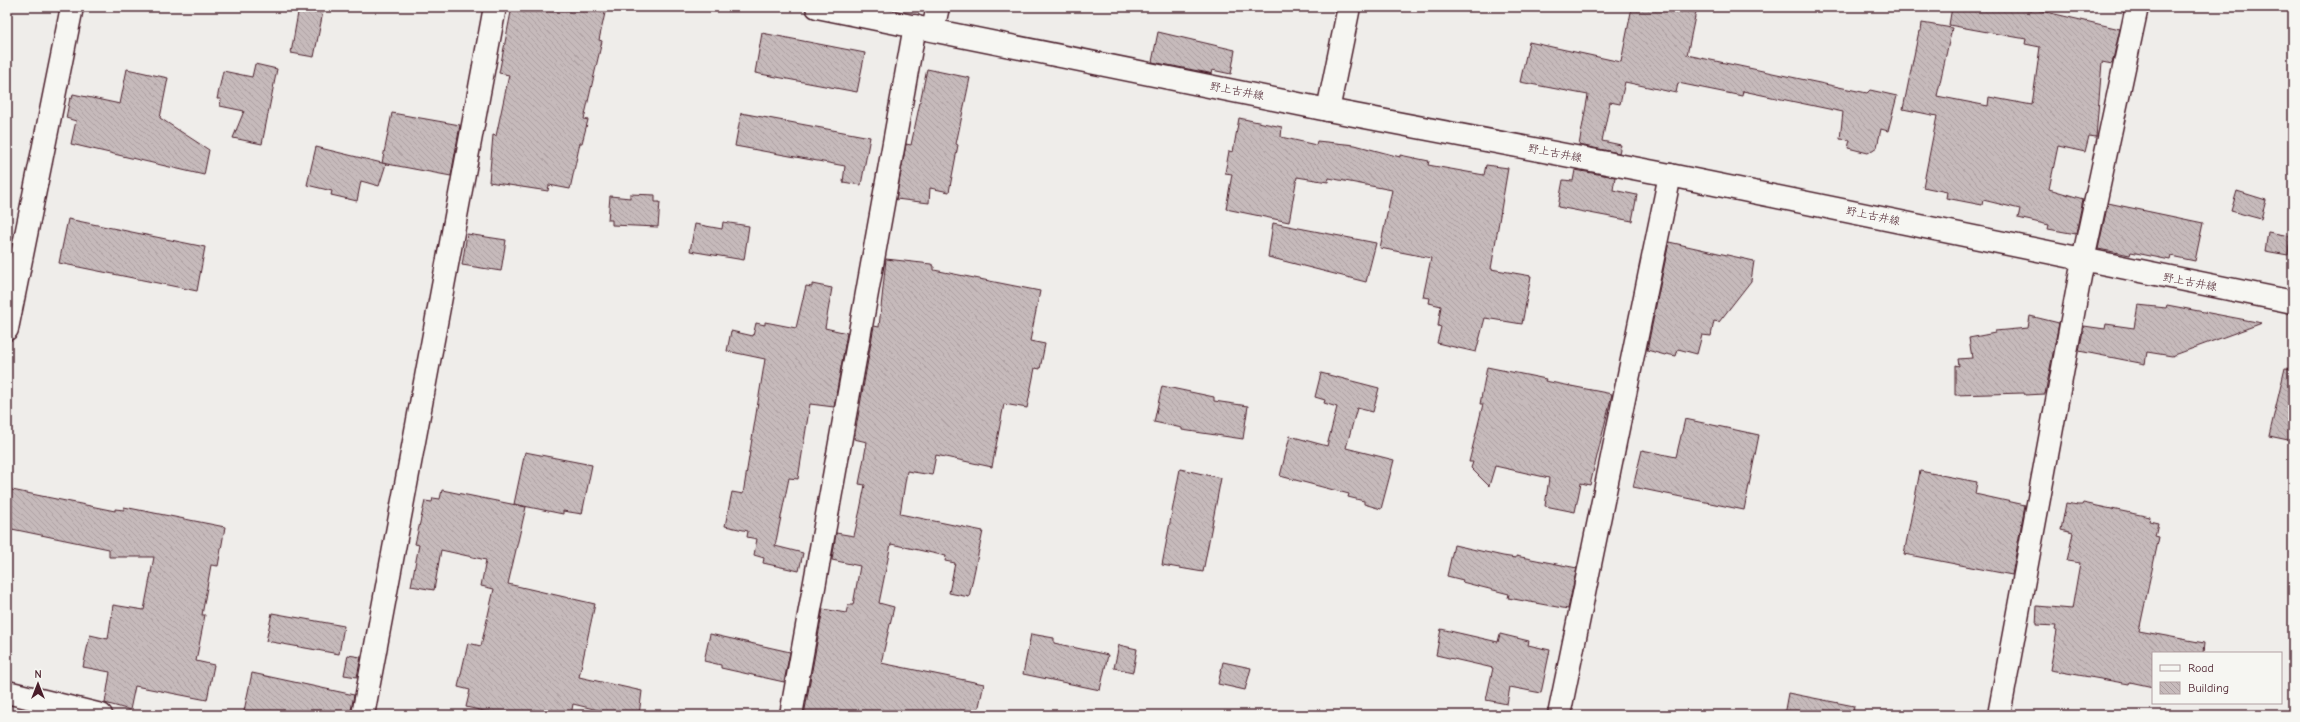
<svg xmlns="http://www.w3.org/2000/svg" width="2300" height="722" viewBox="0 0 2300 722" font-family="'Comic Neue','Klee One',sans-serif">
<defs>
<pattern id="building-back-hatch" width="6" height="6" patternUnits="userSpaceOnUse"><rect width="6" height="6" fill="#c6babb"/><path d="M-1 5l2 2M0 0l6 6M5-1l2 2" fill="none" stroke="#ac9fa1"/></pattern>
</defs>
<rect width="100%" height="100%" fill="#efedea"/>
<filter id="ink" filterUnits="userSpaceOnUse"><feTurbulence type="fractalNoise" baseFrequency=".025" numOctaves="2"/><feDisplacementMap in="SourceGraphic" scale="8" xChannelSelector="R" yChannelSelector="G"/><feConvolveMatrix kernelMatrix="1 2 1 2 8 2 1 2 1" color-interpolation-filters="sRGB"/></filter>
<g filter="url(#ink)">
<!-- building -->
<g fill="url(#building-back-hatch)" stroke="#4a1f2b">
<path d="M299 7H324L314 57 291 53Z"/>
<path d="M512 7H581L605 13 599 40 602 41 584 119 588 120 582 143H580L570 189 549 185 548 191 489 182 493 135 496 136 509 75 499 73Z"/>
<path d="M1632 7H1697L1687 55 1867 93 1870 90 1897 96 1888 131 1881 129 1877 147 1868 153 1848 148 1850 140 1840 139 1843 112 1743 91 1742 96 1678 83 1676 93 1625 82 1620 104 1610 102 1602 141 1621 145 1619 153 1579 145 1588 95 1520 82 1529 42 1621 62Z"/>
<path d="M1952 7H2007L2032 11 2033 9 2120 29 2112 64 2102 62 2096 137 2089 136 2085 152 2058 146 2049 189 2083 199 2076 234 2048 229 2049 225 2018 218 2020 209 1983 200 1982 205 1946 198 1947 192 1923 187 1937 116 1903 109 1919 31H1921L1922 23 1952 28 1937 96 1988 106 1989 97 2032 105 2040 47 2025 44 2026 39 1949 25Z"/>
<path d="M1158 32 1235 50 1231 74 1212 70 1211 74 1209 73 1152 62Z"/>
<path d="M762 33 865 53 857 92 755 73Z"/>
<path d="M255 64 277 69 262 144 233 138 244 111 220 106 221 99H217L223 71 252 77Z"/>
<path d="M127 69 168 78 160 118 209 150 204 175 71 144 76 121 66 118 70 98 72 99 73 94 120 104Z"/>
<path d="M927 69 970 78 956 144 958 145 949 192 930 188 929 203 896 199 906 144 911 145Z"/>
<path d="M392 113 460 125 451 176 382 163Z"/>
<path d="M741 113 870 137 861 185 843 182 845 166 735 146Z"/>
<path d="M1239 118 1282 127 1281 137 1316 145 1317 141 1355 145 1400 157V155L1429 161 1428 165 1484 175 1486 165 1508 168 1491 269 1531 276 1522 324 1485 318 1476 352 1437 343 1441 327 1438 326 1441 306 1429 303 1430 298 1423 297 1431 258 1380 248 1392 190 1329 178 1328 182 1297 177 1289 222 1226 209 1232 174 1225 173 1229 151 1233 152Z"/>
<path d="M316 147 386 164 379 186 361 181 357 201 331 195 332 191 307 185Z"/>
<path d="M1575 170 1615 177 1613 190 1637 195 1632 221 1558 207 1563 180 1573 181Z"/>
<path d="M2237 191 2266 200 2261 219 2231 211Z"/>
<path d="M630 194 655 195V202H660L658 227 612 225V220H608L610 196 630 198Z"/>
<path d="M2108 203 2203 223 2195 261 2171 256 2170 260 2131 252 2130 255 2098 249Z"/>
<path d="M68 219 205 247 197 291 59 263Z"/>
<path d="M723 222 749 226 744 260 690 251 695 224 722 229Z"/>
<path d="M1273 223 1376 243 1366 282 1268 257Z"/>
<path d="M2268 232 2290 236 2288 255 2265 251Z"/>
<path d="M467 234 506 240 501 271 462 265Z"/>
<path d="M1669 242 1754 261 1751 281 1719 322 1714 321 1711 336 1702 335 1697 354 1678 349 1676 356 1666 354 1665 355 1647 350Z"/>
<path d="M886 259 931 264 934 266V270L1040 291 1030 341 1045 344 1040 369 1035 368 1027 408 1004 404 992 467 936 455 932 475 907 471 900 514 983 531 969 597 949 593 955 563 945 561 946 556 891 544 879 603 894 607 881 663 984 684 977 715H804L823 609 846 613 848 605H853L860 566 832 560 836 533 854 536 860 510 865 485 859 484 867 442 854 439 874 326 879 327Z"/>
<path d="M812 284 832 288 825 328 847 333 834 407 810 404 798 479 789 478 775 546 803 553 799 571 763 563 764 558 754 555 757 539 747 537 748 531 725 526 732 492 743 494 765 359 727 351 731 331 753 336 756 323 765 325V322L796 328 806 286 812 287Z"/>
<path d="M2138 305 2166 308 2167 305 2262 323 2172 356 2147 352 2145 364 2079 351 2084 326 2105 329 2106 324 2134 328Z"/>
<path d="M2030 316 2059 323 2045 394 2025 395 2024 393 1955 395V365L1959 366 1958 359 1972 358 1969 338 1995 333V331L2028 328Z"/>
<path d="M1487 367 1546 379 1545 381 1612 394 1590 485 1581 483 1575 512 1545 506 1549 478 1495 466 1489 486 1471 468 1473 462H1469L1483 404H1480Z"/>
<path d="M2285 368 2293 369V441L2269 436Z"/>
<path d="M1321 373 1379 388 1373 412 1357 408 1346 448 1394 460 1381 509 1364 504V501L1348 497 1349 494 1280 476 1290 436 1327 446 1337 407 1324 403 1325 400 1315 397Z"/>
<path d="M1162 386 1214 397V401L1248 406 1243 439 1182 430V428L1154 422Z"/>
<path d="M1685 419 1759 435 1744 510 1633 487 1642 450 1676 457Z"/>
<path d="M525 452 592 465 582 514 563 511V514L514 504Z"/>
<path d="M1180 469 1221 478 1203 572 1162 565Z"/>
<path d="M1920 471 1977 482 1975 494 2025 505 2012 575 1904 554Z"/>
<path d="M7 489 115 511V509L124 510V507L225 527 218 566 211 565 202 615H205L196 661 214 665 207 700 135 686 130 710 105 703 110 672 83 667 90 635 108 639 113 605 144 610 154 557H109V549L7 528Z"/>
<path d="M442 490 526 507 508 584 595 604 579 677 642 691 639 715H619L573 704 571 715H502L466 707 470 690 458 687 468 643 481 646 494 589 481 586 486 560 441 550 434 590 411 586 419 545 415 544 425 501 432 502 433 498 440 499Z"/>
<path d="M2066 503 2078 505H2082L2083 503 2150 517 2149 521 2158 523 2155 536 2159 537 2139 631 2204 643 2203 653H2153V687L2130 682 2129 684 2050 670 2057 631 2055 630 2056 626 2036 625 2037 606 2072 609 2080 563 2067 561 2073 533 2061 530Z"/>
<path d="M1454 545 1503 556 1516 558V556L1577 568 1568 609 1508 598 1509 594 1462 582 1463 580 1447 576Z"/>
<path d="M272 613 344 626 339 654 266 641Z"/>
<path d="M1441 629 1498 642 1500 634 1529 641 1528 645 1550 650 1541 693 1510 687 1507 704 1486 700 1493 668 1436 655Z"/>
<path d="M710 634 790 652 784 682 721 668V665L704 661Z"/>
<path d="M1031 634 1054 638V643L1108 655 1100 690 1023 674Z"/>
<path d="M1119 645 1137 649 1133 672 1114 668Z"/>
<path d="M348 655 361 657 357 677 344 675Z"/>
<path d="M1223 662 1251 668 1245 690 1218 684Z"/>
<path d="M252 673 354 695 350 715H263L244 711Z"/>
<path d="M1788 693 1854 706 1853 715H1784Z"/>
</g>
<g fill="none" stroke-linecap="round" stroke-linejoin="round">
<defs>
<g id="minor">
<path d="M933 29 938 7"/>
<path d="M1328 110 1349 7"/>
<path d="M7 329 72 7"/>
<path d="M7 692 101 715"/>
<path d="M363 715 495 7"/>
<path d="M791 715 915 26"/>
<path d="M1559 715 1670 175"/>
<path d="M1999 715 2083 260 2137 7"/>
</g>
<path id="secondary" d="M817 7 1328 110 1670 175 2293 302"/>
</defs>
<!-- minor casing -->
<use href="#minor" stroke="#4a1f2b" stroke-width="25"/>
<!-- secondary casing -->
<use href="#secondary" stroke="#4a1f2b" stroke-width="25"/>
<!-- minor -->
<use href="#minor" stroke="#f6f6f2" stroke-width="22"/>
<!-- secondary -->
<use href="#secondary" stroke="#f6f6f2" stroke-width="22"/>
</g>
</g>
<g text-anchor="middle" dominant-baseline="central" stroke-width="3" stroke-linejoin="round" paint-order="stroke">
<!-- street labels -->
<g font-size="11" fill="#4a1f2b" stroke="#f6f6f2">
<text transform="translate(1237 91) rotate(11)">野上古井線</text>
<text transform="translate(1555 153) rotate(11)">野上古井線</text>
<text transform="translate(1873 216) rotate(12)">野上古井線</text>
<text transform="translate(2190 282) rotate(11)">野上古井線</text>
</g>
</g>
<!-- margin -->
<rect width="2300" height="722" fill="none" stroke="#f6f6f2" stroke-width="24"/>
<rect x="12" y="12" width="2276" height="698" fill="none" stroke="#4a1f2b" stroke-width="1.5" filter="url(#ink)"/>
<!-- legend -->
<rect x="2152" y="652" width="130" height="52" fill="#f6f6f2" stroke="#b1a0a2"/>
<rect x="2160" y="665" width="20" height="6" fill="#f6f6f2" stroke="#b1a0a2"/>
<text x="2188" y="672" font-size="12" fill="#4a1f2b">Road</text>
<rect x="2160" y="682" width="20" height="12" fill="url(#building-back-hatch)" stroke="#b1a0a2"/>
<text x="2188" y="692" font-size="12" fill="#4a1f2b">Building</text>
<!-- north arrow -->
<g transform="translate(38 684)" stroke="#f6f6f2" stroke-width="3" paint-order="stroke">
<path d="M0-3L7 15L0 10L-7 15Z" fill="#4a1f2b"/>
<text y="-6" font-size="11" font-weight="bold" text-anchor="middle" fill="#4a1f2b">N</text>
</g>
</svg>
